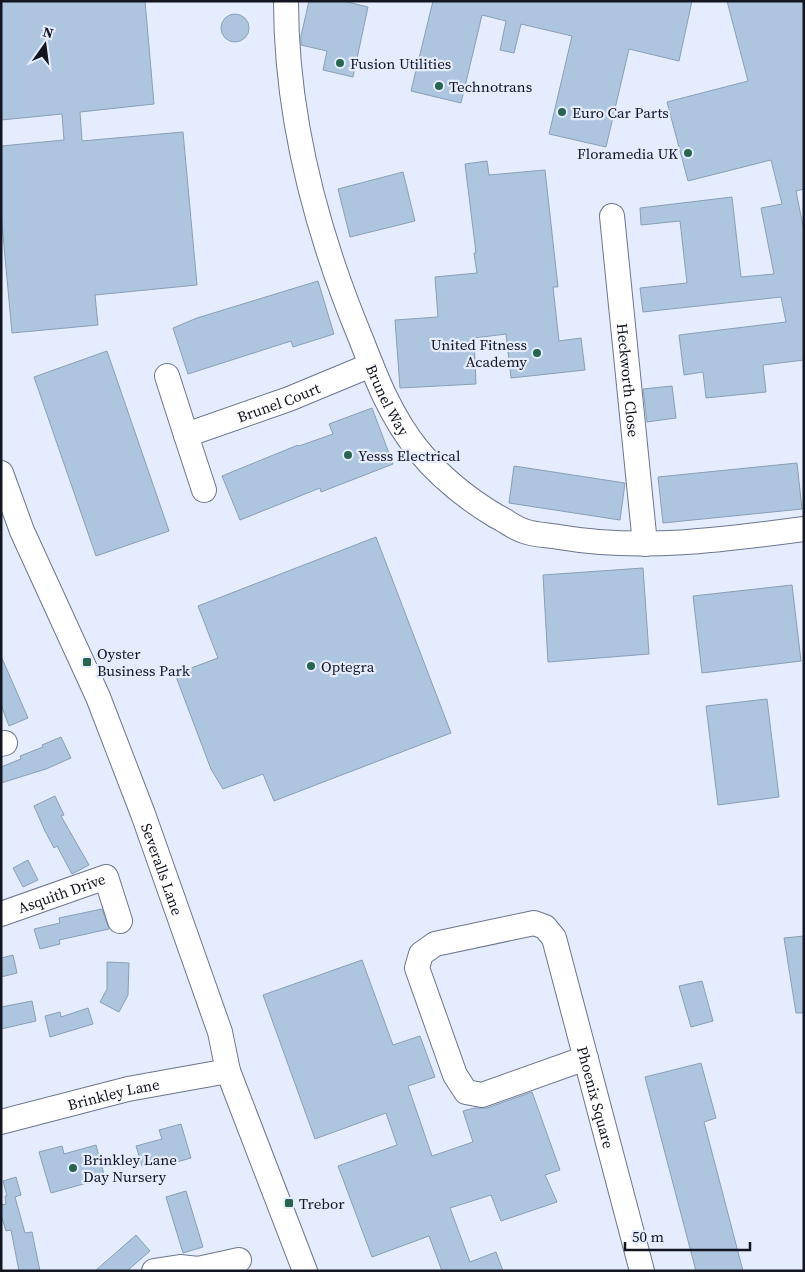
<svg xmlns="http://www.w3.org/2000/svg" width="805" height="1272" viewBox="0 0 805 1272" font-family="'Source Serif 4',serif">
<rect width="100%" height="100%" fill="#e5ecfe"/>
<!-- building -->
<g fill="#adc5de" stroke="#889fb7">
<path d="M1 1H145L154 104 80 112 82 141 183 132 197 285 95 295 98 325 12 333 1 213V146L64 140 62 114 1 120Z"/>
<path d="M309 1H343L368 7 353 77 323 70 327 51 301 45V36Z"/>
<path d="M433 1H692L679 61 629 49 606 147 549 134 572 36 521 24 514 53 500 50 506 21 482 15 461 103 411 91Z"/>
<path d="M727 1H804V189L796 191 804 231V360L763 365 766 392 706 398 703 372 684 375 679 335 786 322 781 297 643 312 640 288 687 283 680 221 641 225 640 208 732 197 741 277 774 274 761 208 782 204 771 160 688 181 667 102 748 81Z"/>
<circle cx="235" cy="28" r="14"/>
<path d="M487 161 489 175 545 170 558 287H553L559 341 581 338 585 370 511 378 506 334 474 338 476 384 400 388 395 320 438 317 435 277 477 273 474 253H476L465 164Z"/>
<path d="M403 172 415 221 350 237 338 189Z"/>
<path d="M318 281 334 334 293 347 291 341 188 374 173 328 197 318Z"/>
<path d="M107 351 169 531 96 556 34 377Z"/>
<path d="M672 386 676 418 647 422 643 389Z"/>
<path d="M372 408 393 464 321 492 320 488 240 520 222 476 298 445 299 446 333 434 329 424Z"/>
<path d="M797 463 802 509 663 523 658 477Z"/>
<path d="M514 466 625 483 620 520 509 503Z"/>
<path d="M376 537 451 733 274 801 263 774 223 789 211 769 175 674 218 658 198 606Z"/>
<path d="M643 568 649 654 548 662 543 575Z"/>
<path d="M792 585 801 661 702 673 693 596Z"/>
<path d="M1 656 28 718 9 726 1 705Z"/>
<path d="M767 699 779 797 718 805 706 706Z"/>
<path d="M61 737 71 758 46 769 1 783V767L21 759 20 756 43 747 42 745Z"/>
<path d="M55 796 64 815 61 816 89 865 72 874 57 846 54 848 45 831 34 806Z"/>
<path d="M28 860 38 880 23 887 13 868Z"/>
<path d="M102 909 109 929 59 940 60 944 40 949 34 929 60 923 59 918Z"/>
<path d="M804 936V1013H796L784 938Z"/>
<path d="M13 955 17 973 1 977V958Z"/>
<path d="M362 960 393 1045 420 1036 435 1077 408 1086 432 1156 473 1142 463 1111 474 1108H487L532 1092 560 1170 545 1175 557 1202 501 1221 491 1195 450 1208 470 1262 496 1252 503 1271H442L429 1236 372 1257 338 1166 397 1145 386 1113 315 1139 263 995Z"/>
<path d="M107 962 129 963 128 995 119 1012 100 1002 107 989Z"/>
<path d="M702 981 713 1021 691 1027 679 986Z"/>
<path d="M32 1001 36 1021 1 1029V1007Z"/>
<path d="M88 1008 93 1024 50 1037 45 1016 60 1012 61 1017Z"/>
<path d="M701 1063 716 1118 704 1122 743 1271H696L645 1077Z"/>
<path d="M181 1124 191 1158 166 1165 164 1160 142 1166 136 1146 162 1139 159 1130Z"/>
<path d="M96 1145 105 1178 51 1193 39 1152 62 1146 64 1154Z"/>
<path d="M16 1177 21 1195 15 1197 25 1233 32 1232 40 1271H19L11 1230 6 1231 1 1215V1205L6 1204 5 1196H7L3 1181Z"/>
<path d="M186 1191 203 1247 183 1253 166 1197Z"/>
<path d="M136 1235 150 1251 127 1271H95Z"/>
</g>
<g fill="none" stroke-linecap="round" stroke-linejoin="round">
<defs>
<g id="minor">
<path id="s1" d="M286 1C286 119 316 231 361 339 376 378 391 417 418 450 440 477 466 498 496 516 505 520 514 528 524 531 534 535 548 535 559 537 640 551 723 540 804 529"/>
<path id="s2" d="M612 216 645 544"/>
<path d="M167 376 186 435"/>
<path id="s3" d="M1 473 22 531 98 697 143 814 220 1032 228 1071 305 1271"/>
<path id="s4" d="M204 490 186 435 289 399 371 365"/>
<path d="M1 744 5 743"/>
<path id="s5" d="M1 914 106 877 120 921"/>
<path id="s6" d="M586 1058 482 1095 466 1092 455 1075 417 968 421 954 435 944 534 923 545 927 554 938 642 1271"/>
<path id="s7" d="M1 1122 128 1089 228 1071"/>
<path d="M154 1271 180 1267 198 1269 239 1260"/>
</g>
</defs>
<!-- minor casing -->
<use href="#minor" stroke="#6c7590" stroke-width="26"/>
<!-- minor -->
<use href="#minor" stroke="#fff" stroke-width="24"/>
</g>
<!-- markers -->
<g fill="#28644f" stroke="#e5ecfe" stroke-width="2">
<circle cx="340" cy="63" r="5"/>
<circle cx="439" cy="86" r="5"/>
<circle cx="562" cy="112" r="5"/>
<circle cx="688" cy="153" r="5"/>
<circle cx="537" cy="353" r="5"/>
<circle cx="348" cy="455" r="5"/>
<rect x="82" y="657" width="10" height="10" rx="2.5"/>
<circle cx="311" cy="666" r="5"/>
<circle cx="73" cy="1168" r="5"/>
<rect x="284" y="1198" width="10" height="10" rx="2.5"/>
</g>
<g text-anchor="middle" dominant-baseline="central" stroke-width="4.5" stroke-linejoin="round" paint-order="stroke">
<!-- poi labels -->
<g font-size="15" fill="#131621" stroke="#e5ecfe" text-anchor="start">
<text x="350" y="63">Fusion Utilities</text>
<text x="449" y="86">Technotrans</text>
<text x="572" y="112">Euro Car Parts</text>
<text x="678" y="153" text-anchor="end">Floramedia UK</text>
<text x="527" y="344" text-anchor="end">United Fitness<tspan x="527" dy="17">Academy</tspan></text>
<text x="358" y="455">Yesss Electrical</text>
<text x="97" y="653">Oyster<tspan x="97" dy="17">Business Park</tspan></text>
<text x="321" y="666">Optegra</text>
<text x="83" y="1159">Brinkley Lane<tspan x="83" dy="17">Day Nursery</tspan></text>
<text x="299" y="1203">Trebor</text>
</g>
<!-- street labels -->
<g font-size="15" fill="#131621" stroke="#e5ecfe">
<text stroke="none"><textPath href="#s2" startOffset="165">Heckworth Close</textPath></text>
<text stroke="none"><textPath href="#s1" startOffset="415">Brunel Way</textPath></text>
<text stroke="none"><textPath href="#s4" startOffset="156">Brunel Court</textPath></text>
<text stroke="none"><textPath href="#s3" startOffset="428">Severalls Lane</textPath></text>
<text stroke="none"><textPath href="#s5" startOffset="64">Asquith Drive</textPath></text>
<text stroke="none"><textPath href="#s7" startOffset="116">Brinkley Lane</textPath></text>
<text stroke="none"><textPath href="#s6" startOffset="584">Phoenix Square</textPath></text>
</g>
</g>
<!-- border -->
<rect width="805" height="1272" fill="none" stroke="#131621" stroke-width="5"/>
<!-- north arrow -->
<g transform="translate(45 45) rotate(14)" stroke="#e5ecfe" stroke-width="4" paint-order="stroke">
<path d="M0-4L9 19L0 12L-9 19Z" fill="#131621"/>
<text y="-8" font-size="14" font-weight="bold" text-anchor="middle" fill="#131621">N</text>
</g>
<!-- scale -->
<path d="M625 1242v8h125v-8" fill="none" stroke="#131621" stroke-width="2.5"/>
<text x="632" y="1242" font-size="15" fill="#131621" stroke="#e5ecfe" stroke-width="4" paint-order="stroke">50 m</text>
</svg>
